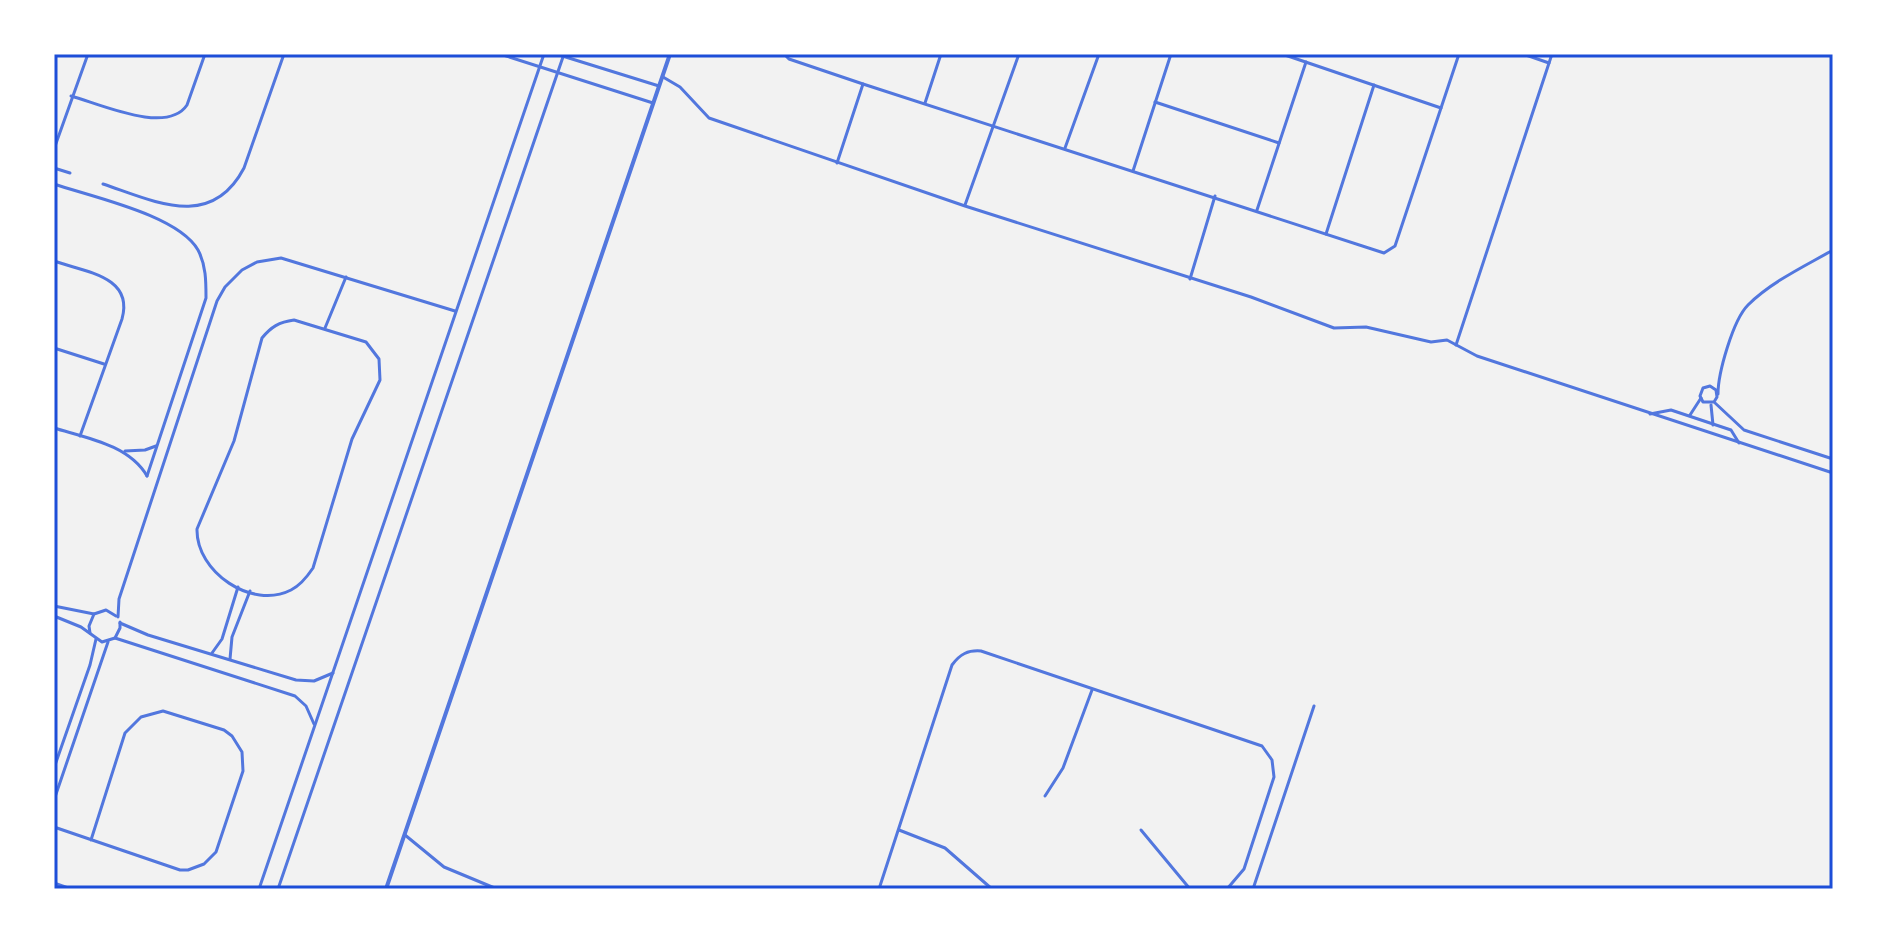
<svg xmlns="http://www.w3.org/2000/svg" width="1887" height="943" viewBox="0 0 1887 943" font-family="'Source Sans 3',sans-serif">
<rect width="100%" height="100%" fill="#f2f2f2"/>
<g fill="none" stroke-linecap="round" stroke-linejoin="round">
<!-- minor -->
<g stroke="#5277de" stroke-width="3">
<path d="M500 54 653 103"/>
<path d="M556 54 659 86"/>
<path d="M784 54 789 59 863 84 1384 253 1395 246 1459 54"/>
<path d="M1282 54 1441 108"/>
<path d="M1523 54 1549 63"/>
<path d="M663 77 680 87 709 118 965 206 1251 297 1334 328 1366 327 1431 342 1447 340 1477 356 1833 473"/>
<path d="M71 96C100 104 167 135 187 105L205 54"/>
<path d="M1155 102 1279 143"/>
<path d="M925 103 941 54"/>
<path d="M1065 148 1099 54"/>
<path d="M54 149 88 54"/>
<path d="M837 163 863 84"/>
<path d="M54 168 70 173"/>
<path d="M1133 171 1171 54"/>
<path d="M54 184C92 197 178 215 198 250 206 265 206 281 206 298L147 476"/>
<path d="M103 184C154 201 211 231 244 168L284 54"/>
<path d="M965 205 1019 54"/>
<path d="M1257 210 1306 62"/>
<path d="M1326 234 1374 85"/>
<path d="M54 261C85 272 134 276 122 319L80 436"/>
<path d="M1190 279 1215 196"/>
<path d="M294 320 366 342 379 359 380 380 352 439 313 568C307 577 301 585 291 590 252 610 196 572 197 529L234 441 262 338C271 327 279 322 294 320Z"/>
<path d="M325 328 346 277"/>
<path d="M1456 345 1552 54"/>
<path d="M54 348 104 364"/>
<path d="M1718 394C1718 373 1733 320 1748 305 1771 282 1805 266 1833 250"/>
<path d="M1714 402 1717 397 1716 390 1710 386 1703 388 1700 396 1703 402H1714L1744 430 1833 459"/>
<path d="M1711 405 1713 425"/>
<path d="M1650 414 1671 410 1731 430 1739 443"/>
<path d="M1690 415 1701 398"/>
<path d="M54 428C87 438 129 445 147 476"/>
<path d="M125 451 145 450 156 446"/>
<path d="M54 606 94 614"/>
<path d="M54 616 81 627 102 642 115 638 120 628V622"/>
<path d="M118 617 119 599 217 301 225 287 242 270 257 262 281 258 455 311"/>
<path d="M120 623 148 635 296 680 314 681 333 673"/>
<path d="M90 633 89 626 94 614 106 610 116 616"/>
<path d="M115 638 295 696 306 706 314 724"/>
<path d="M212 653 222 639 238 587"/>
<path d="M230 659 232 637 250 591"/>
<path d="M54 768 90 665 96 639"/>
<path d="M1045 796 1063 768 1092 690"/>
<path d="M54 800 108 642"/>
<path d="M54 827 180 870H188L204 864 216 852 243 771 242 752 232 736 224 730 163 711 141 717 125 733 91 840"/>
<path d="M899 830 945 848 992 889"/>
<path d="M1141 830 1190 889"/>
<path d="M405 835 444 867 497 889"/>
<path d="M54 883 71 889"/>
<path d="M259 889 544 54"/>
<path d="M278 889 564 54"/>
<path d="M879 889 952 665C960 654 968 650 981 651L1262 746 1272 760 1274 777 1244 869 1227 889"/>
<path d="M1253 889 1314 706"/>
</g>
<!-- tertiary -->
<path stroke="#5277de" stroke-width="4" d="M386 889 670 54"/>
</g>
<!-- border -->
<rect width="1887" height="943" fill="none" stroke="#ffffff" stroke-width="112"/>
<rect x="56" y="56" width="1775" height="831" fill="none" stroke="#1d4ed8" stroke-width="3"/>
</svg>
